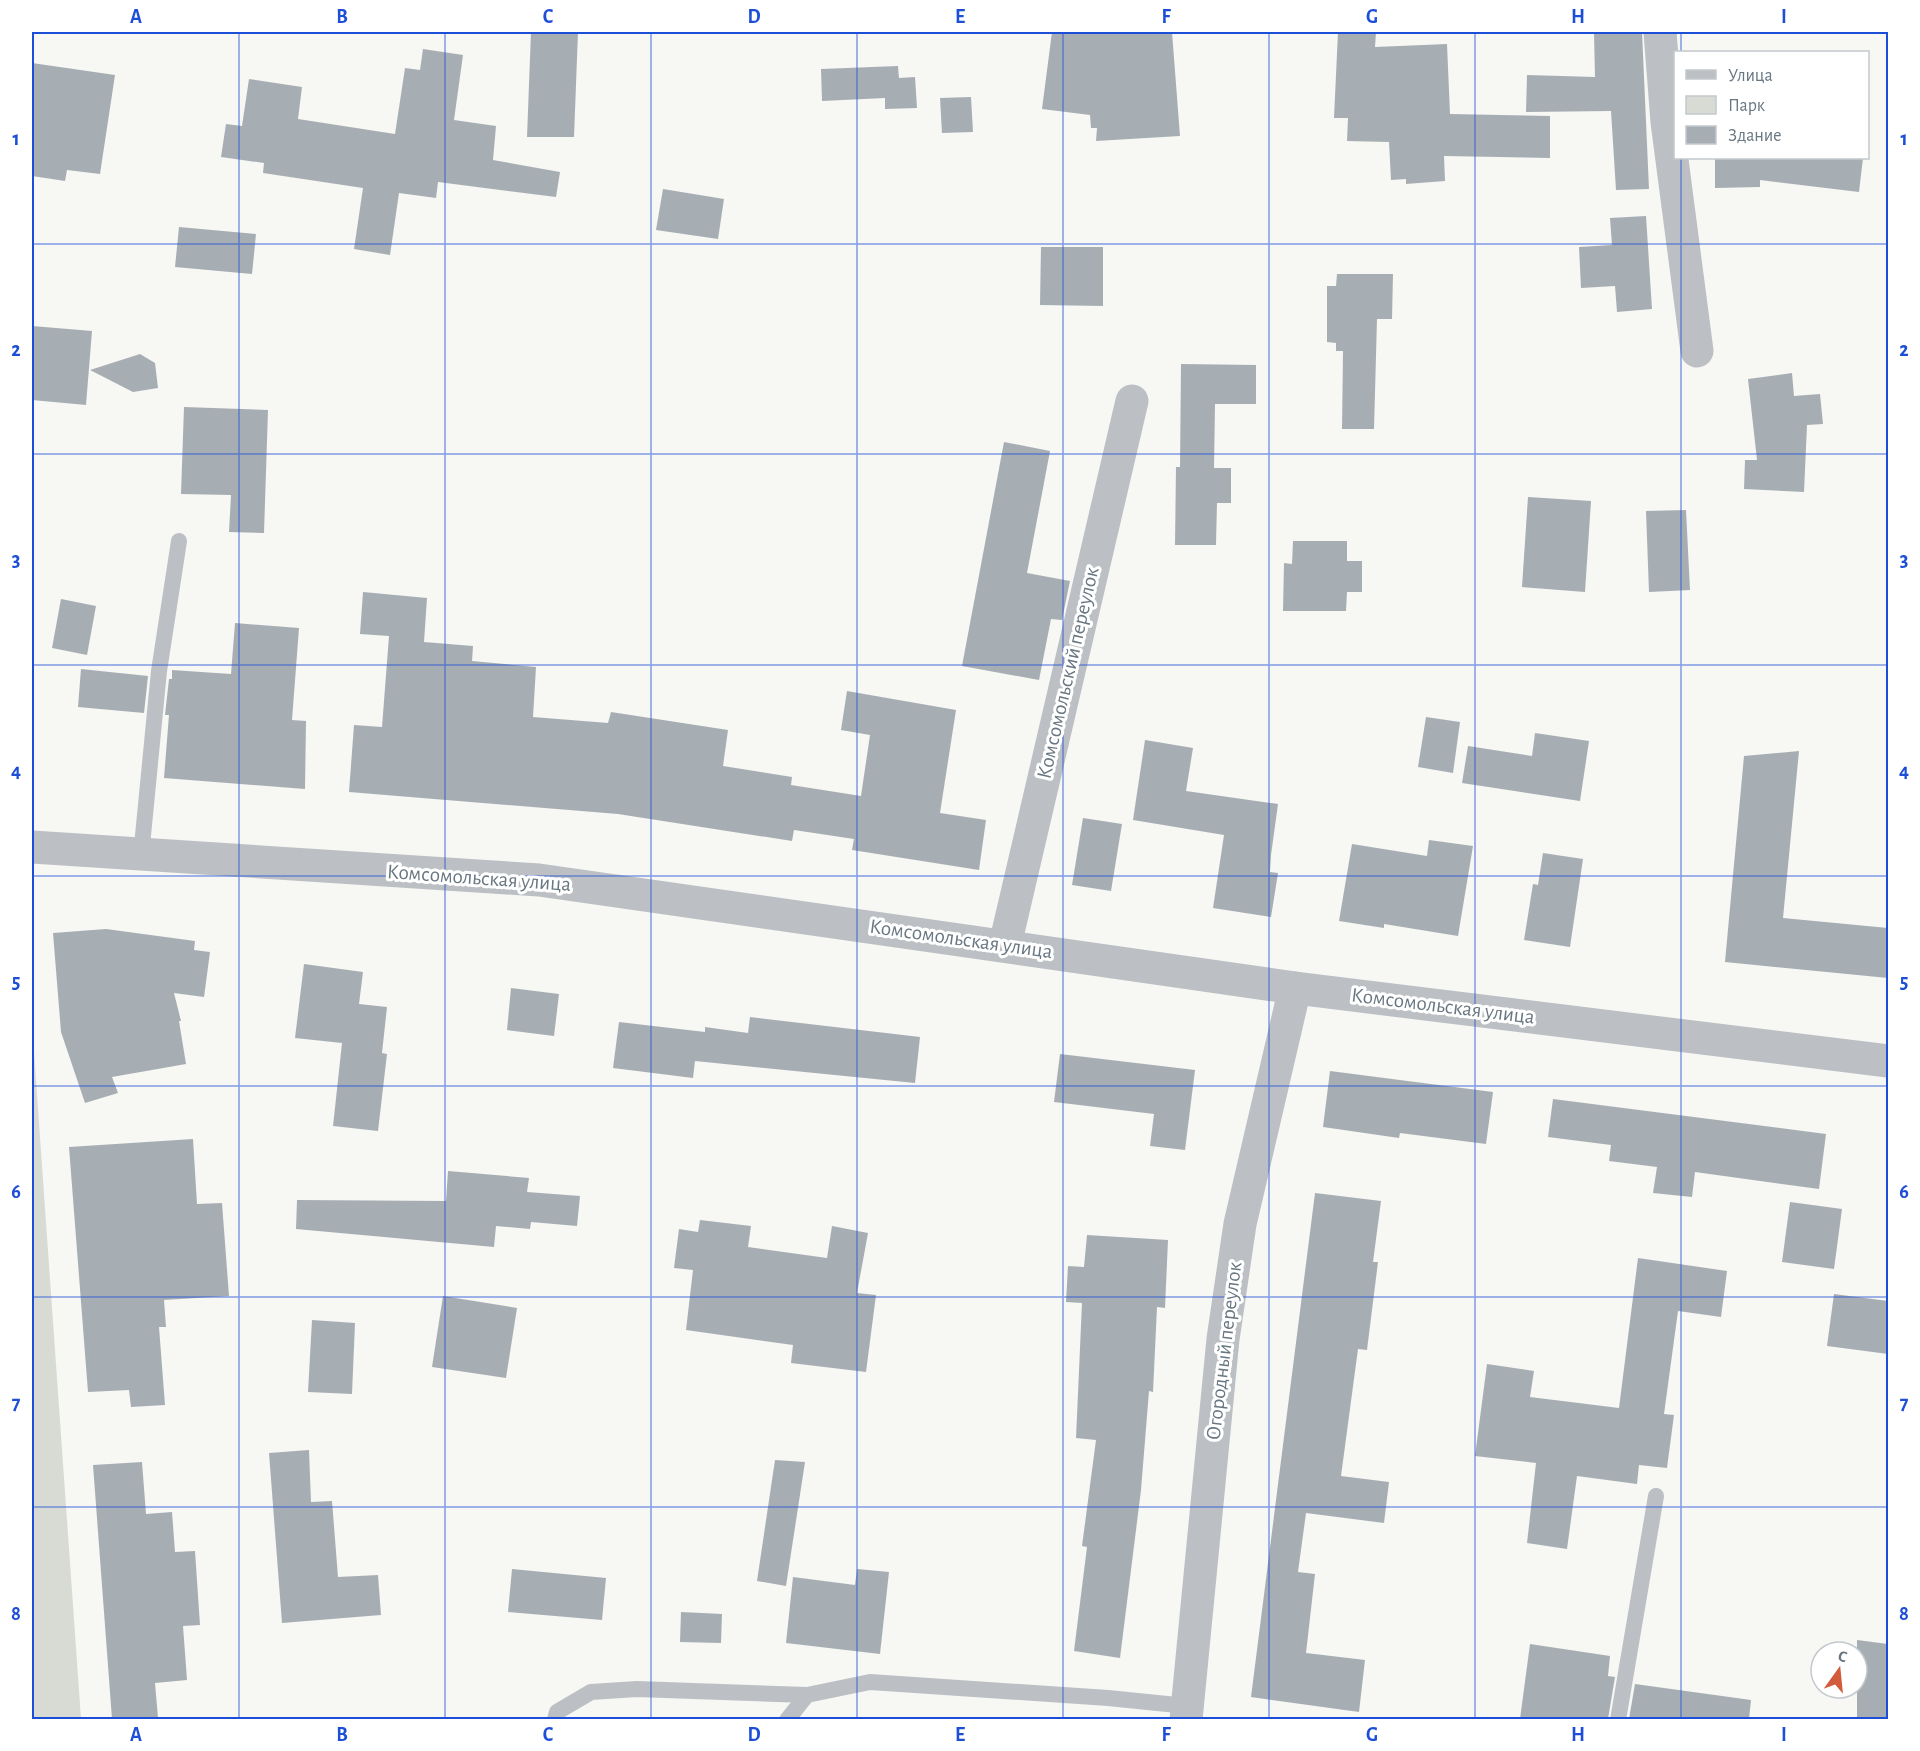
<svg xmlns="http://www.w3.org/2000/svg" width="1920" height="1751" viewBox="0 0 1920 1751" font-family="'Alegreya Sans',sans-serif">
<rect width="100%" height="100%" fill="#f7f7f4"/>
<!-- green -->
<path fill="#d7dbd4" d="M32 1024 81 1719H32Z"/>
<!-- building -->
<g fill="#a7aeb3">
<path d="M531 32H578L574 137H527Z"/>
<path d="M1052 32H1172L1180 136 1096 141 1097 128H1091L1090 115 1042 109Z"/>
<path d="M1338 32H1376L1375 47 1447 44 1450 114 1550 116V158L1444 156 1445 181 1406 184V179L1391 180 1389 142 1347 141 1348 118H1334Z"/>
<path d="M1594 32H1642L1649 189 1616 190 1611 111 1526 112 1527 75 1595 77Z"/>
<path d="M423 49 463 55 454 120 496 126 493 160 560 172 556 197 438 182 436 198 399 193 390 255 354 249 363 188 263 173 264 163 221 157 226 124 242 126 249 79 302 87 298 119 395 134 405 68 420 70Z"/>
<path d="M32 63 115 75 100 174 67 170 65 181 32 176Z"/>
<path d="M898 66 899 78 915 77 917 108 885 109V98L822 101 821 69Z"/>
<path d="M971 97 973 132 942 133 940 98Z"/>
<path d="M1715 158H1863L1859 192 1760 180V187L1715 188Z"/>
<path d="M663 189 724 199 718 239 656 230Z"/>
<path d="M1646 216 1652 309 1617 312 1615 286 1581 288 1579 247 1612 245 1610 218Z"/>
<path d="M179 227 256 234 252 274 175 267Z"/>
<path d="M1041 247H1103V306L1040 305Z"/>
<path d="M1337 274H1393L1392 319H1377L1374 429H1342L1343 351H1336V343L1327 342V286H1336Z"/>
<path d="M32 326 92 331 86 405 32 400Z"/>
<path d="M140 354 155 363 158 388 133 392 90 370Z"/>
<path d="M1181 364 1256 365V404H1215L1214 468H1231V503H1217L1216 545H1175L1176 467H1180Z"/>
<path d="M1792 373 1794 396 1820 394 1823 424 1807 425 1804 492 1744 489 1745 460H1757L1748 379Z"/>
<path d="M184 407 268 410 264 533 229 532 231 495 181 494Z"/>
<path d="M1004 442 1050 451 1027 573 1070 581 1062 620 1051 619 1039 680 962 666Z"/>
<path d="M1528 497 1591 501 1585 592 1522 587Z"/>
<path d="M1686 510 1690 590 1649 592 1646 511Z"/>
<path d="M1293 541H1347V561H1362V592H1347L1346 611H1283L1284 563 1292 564Z"/>
<path d="M363 592 427 598 424 642 473 646 472 661 536 667 533 717 608 723 611 712 728 730 723 766 792 777 791 785 861 796 870 735 841 730 847 691 956 710 940 813 986 820 979 870 852 850 854 839 794 830 792 841 618 814 349 792 354 725 382 727 389 636 360 634Z"/>
<path d="M61 599 96 606 87 655 52 648Z"/>
<path d="M235 623 299 628 292 720 306 721 305 789 164 778 169 715H165L169 679H172V670L231 674Z"/>
<path d="M81 669 148 676 144 713 78 707Z"/>
<path d="M1426 717 1460 722 1453 773 1418 767Z"/>
<path d="M1535 733 1589 741 1580 801 1462 783 1468 746 1532 756Z"/>
<path d="M1145 740 1193 748 1186 791 1278 804 1271 855 1270 872 1278 873 1271 917 1213 908 1224 835 1133 820Z"/>
<path d="M1799 751 1783 918 1888 928V978L1725 962 1744 756Z"/>
<path d="M1083 818 1122 824 1111 891 1072 885Z"/>
<path d="M1429 840 1473 846 1458 936 1384 924V928L1339 921 1352 844 1427 856Z"/>
<path d="M1543 853 1583 859 1570 947 1524 940 1533 884 1538 885Z"/>
<path d="M106 929 195 941 194 950 210 952 204 997 174 993 181 1021H179L186 1064 112 1077 118 1093 85 1103 61 1032 53 933Z"/>
<path d="M304 964 363 972 359 1004 387 1007 382 1053 387 1054 378 1131 333 1126 342 1043 295 1038Z"/>
<path d="M511 988 559 994 554 1036 507 1030Z"/>
<path d="M750 1017 920 1037 915 1083 695 1061 693 1078 613 1068 619 1022 705 1032V1027L748 1033Z"/>
<path d="M1060 1054 1195 1070 1185 1150 1150 1146 1154 1114 1054 1102Z"/>
<path d="M1330 1071 1493 1092 1486 1144 1400 1133 1399 1138 1323 1127Z"/>
<path d="M1553 1099 1826 1134 1819 1189 1695 1172 1692 1197 1653 1193 1657 1167 1609 1161 1611 1145 1548 1137Z"/>
<path d="M193 1139 197 1204 222 1203 229 1296 164 1300 166 1327H159L165 1405 131 1407 129 1390 88 1392 69 1147Z"/>
<path d="M448 1171 529 1178 527 1192 580 1196 577 1226 531 1222 530 1229 496 1226 494 1247 296 1229 297 1200 446 1201Z"/>
<path d="M1315 1193 1381 1201 1373 1262H1378L1367 1350 1358 1349 1341 1476 1389 1482 1384 1523 1306 1513 1298 1572 1315 1574 1306 1653 1365 1660 1359 1712 1251 1697Z"/>
<path d="M1790 1202 1842 1209 1834 1269 1782 1262Z"/>
<path d="M700 1220 751 1226 748 1247 827 1258 832 1226 868 1233 857 1293 876 1295 866 1372 791 1363 793 1345 686 1330 693 1270 674 1268 679 1229 698 1232Z"/>
<path d="M1087 1235 1168 1240 1165 1308 1157 1307 1153 1392 1149 1391 1141 1490 1120 1658 1074 1651 1087 1547 1082 1546 1096 1440 1076 1438 1082 1303 1066 1302 1068 1266 1084 1267Z"/>
<path d="M1638 1258 1727 1271 1721 1317 1678 1311 1664 1414 1674 1415 1667 1468 1639 1465 1637 1484 1577 1476 1567 1549 1527 1543 1536 1463 1475 1456 1487 1364 1534 1371 1530 1397 1619 1408Z"/>
<path d="M1834 1294 1888 1301V1354L1827 1346Z"/>
<path d="M443 1296 517 1308 506 1378 432 1367Z"/>
<path d="M312 1320 355 1323 352 1394 308 1392Z"/>
<path d="M309 1450 311 1502 332 1501 338 1577 378 1575 381 1615 282 1623 269 1453Z"/>
<path d="M775 1460 805 1462 786 1586 757 1581Z"/>
<path d="M142 1462 146 1514 172 1512 175 1552 195 1551 200 1625 183 1626 187 1680 155 1683 158 1718 112 1719 93 1465Z"/>
<path d="M512 1569 606 1578 602 1620 508 1612Z"/>
<path d="M857 1569 889 1572 880 1654 786 1643 793 1577 855 1585Z"/>
<path d="M681 1612 722 1614 721 1643 680 1642Z"/>
<path d="M1857 1640 1888 1644V1719H1857Z"/>
<path d="M1530 1644 1610 1656 1608 1676 1615 1677 1608 1719H1520Z"/>
<path d="M1635 1684 1751 1700 1749 1719H1629Z"/>
</g>
<g fill="none" stroke-linecap="round" stroke-linejoin="round">
<!-- service -->
<g stroke="#bcc0c4" stroke-width="16">
<path d="M141 856 159 671 179 541"/>
<path d="M555 1720 557 1712 591 1692 637 1689 807 1695 870 1682 1108 1698 1187 1706"/>
<path d="M787 1720 807 1695"/>
<path d="M1618 1720 1656 1496"/>
</g>
<!-- minor -->
<g stroke="#bcc0c4" stroke-width="33">
<path d="M1660 32 1667 122 1697 351"/>
<path d="M32 847 539 880 1295 988 1888 1061"/>
<path d="M1005 945 1132 401"/>
<path d="M1186 1720 1223 1339 1240 1224 1295 988"/>
</g>
</g>
<!-- grid -->
<path fill="none" stroke="#1d4ed8" stroke-width="1.5" stroke-opacity="0.55" d="M239 32V1720M445 32V1720M651 32V1720M857 32V1720M1063 32V1720M1269 32V1720M1475 32V1720M1681 32V52M1681 158V1720M32 244H1888M32 454H1888M32 665H1888M32 876H1888M32 1086H1888M32 1297H1888M32 1507H1888"/>
<g text-anchor="middle" dominant-baseline="central" stroke-width="6" stroke-linejoin="round" paint-order="stroke">
<!-- street labels -->
<g font-size="21" fill="#697782" stroke="#fff">
<text transform="translate(1068 673) rotate(-77)">Комсомольский переулок</text>
<text transform="translate(479 878) rotate(4)">Комсомольская улица</text>
<text transform="translate(961 939) rotate(8)">Комсомольская улица</text>
<text transform="translate(1443 1006) rotate(7)">Комсомольская улица</text>
<text transform="translate(1224 1351) rotate(-83)">Огородный переулок</text>
</g>
</g>
<!-- border -->
<rect width="1920" height="1751" fill="none" stroke="#ffffff" stroke-width="66"/>
<!-- legend -->
<rect x="1674" y="51" width="195" height="108" fill="#ffffff" stroke="#c3c9cd" stroke-width="1.5"/>
<rect x="1686" y="70" width="30" height="9" fill="#bcc0c4" stroke="#c3c9cd" stroke-width="1.5"/>
<text x="1728" y="81" font-size="18" fill="#697782">Улица</text>
<rect x="1686" y="96" width="30" height="18" fill="#d7dbd4" stroke="#c3c9cd" stroke-width="1.5"/>
<text x="1728" y="111" font-size="18" fill="#697782">Парк</text>
<rect x="1686" y="126" width="30" height="18" fill="#a7aeb3" stroke="#c3c9cd" stroke-width="1.5"/>
<text x="1728" y="141" font-size="18" fill="#697782">Здание</text>
<!-- north arrow -->
<g transform="translate(1839 1670) rotate(15)"><circle r="28" fill="#ffffff" stroke="#c3c9cd" stroke-width="1.5"/>
<path d="M0-4.5L10 22L0 15L-10 22Z" fill="#d15b3a"/>
<text y="-9" font-size="16" font-weight="bold" text-anchor="middle" fill="#697782">С</text>
</g>
<rect x="33" y="33" width="1854" height="1685" fill="none" stroke="#1d4ed8" stroke-width="2"/>
<g font-size="20" text-anchor="middle" font-weight="bold" fill="#1d4ed8">
<text x="136" y="23">A</text>
<text x="342" y="23">B</text>
<text x="548" y="23">C</text>
<text x="754" y="23">D</text>
<text x="960" y="23">E</text>
<text x="1166" y="23">F</text>
<text x="1372" y="23">G</text>
<text x="1578" y="23">H</text>
<text x="1784" y="23">I</text>
<text x="16" y="145">1</text>
<text x="1904" y="145">1</text>
<text x="16" y="356">2</text>
<text x="1904" y="356">2</text>
<text x="16" y="566">3</text>
<text x="1904" y="566">3</text>
<text x="16" y="777">4</text>
<text x="1904" y="777">4</text>
<text x="16" y="988">5</text>
<text x="1904" y="988">5</text>
<text x="16" y="1198">6</text>
<text x="1904" y="1198">6</text>
<text x="16" y="1409">7</text>
<text x="1904" y="1409">7</text>
<text x="16" y="1620">8</text>
<text x="1904" y="1620">8</text>
<text x="136" y="1741">A</text>
<text x="342" y="1741">B</text>
<text x="548" y="1741">C</text>
<text x="754" y="1741">D</text>
<text x="960" y="1741">E</text>
<text x="1166" y="1741">F</text>
<text x="1372" y="1741">G</text>
<text x="1578" y="1741">H</text>
<text x="1784" y="1741">I</text>
</g>
</svg>
